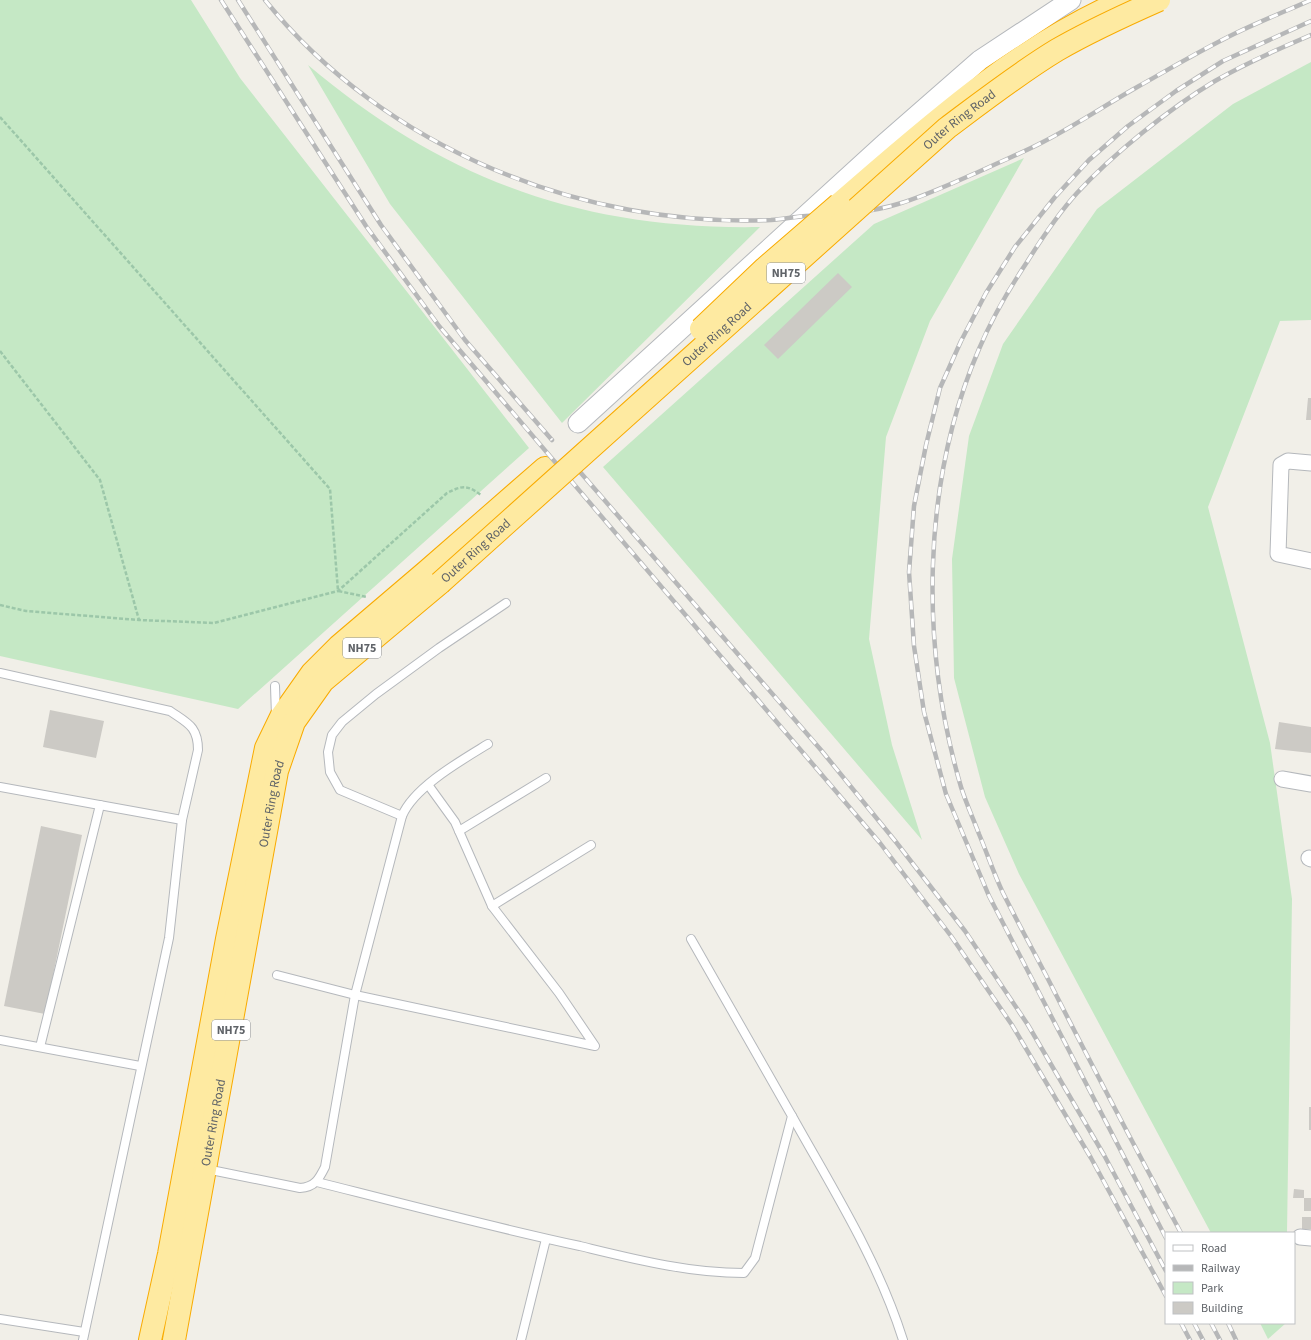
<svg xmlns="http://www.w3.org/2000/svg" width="1311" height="1340" viewBox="0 0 1311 1340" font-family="'Source Sans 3',sans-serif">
<rect width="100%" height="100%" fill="#f1efe8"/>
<!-- green -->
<g fill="#c5e8c5">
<path d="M0 0H191L240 78 529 448 238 709 0 656Z"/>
<path d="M1311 62V320L1280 321 1208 507 1270 743 1292 899 1287 1233H1211L1019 874 985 797 954 678 952 559 969 436 1003 344 1097 209 1233 104Z"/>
<path d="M308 65C444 180 581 230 760 227L562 423 390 204Z"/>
<path d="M1024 158 930 321 886 437 869 639 892 745 922 840 603 467 874 224Z"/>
<path d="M1260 1323H1286L1268 1339Z"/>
</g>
<!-- building -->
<g fill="#cccac5">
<path d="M838 273 852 287 778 359 764 345Z"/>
<path d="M1308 398H1311V420H1306Z"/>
<path d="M50 710 104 721 96 758 43 747Z"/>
<path d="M1279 722 1311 727V753L1275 749Z"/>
<path d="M41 826 82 835 45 1014 4 1006Z"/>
<rect x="1309" y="1107" width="2" height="23"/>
<path d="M1294 1189 1304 1190V1198H1293Z"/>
<rect x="1304" y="1198" width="7" height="13"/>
<rect x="1302" y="1217" width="9" height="12"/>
</g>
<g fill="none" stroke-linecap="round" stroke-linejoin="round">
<defs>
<g id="service">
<path d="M0 673 170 711C187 723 198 726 198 750L182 820 169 938 83 1340"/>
<path d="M275 686 276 716"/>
<path d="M0 787 182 820"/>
<path d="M402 816 340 790 330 772 328 752 332 735 342 722 376 694 439 648 506 603"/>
<path d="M459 831 546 778"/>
<path d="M492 906 591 845"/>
<path d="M277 975 355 995 595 1046 559 993 492 906 455 822 429 786"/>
<path d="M0 1040 140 1066"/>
<path d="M40 1047 100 805"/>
<path d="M792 1116C832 1188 878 1260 903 1340"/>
<path d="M206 1169 300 1188C315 1187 319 1179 325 1167L355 995 402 816C414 787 462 760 488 744"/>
<path d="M317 1182C404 1204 492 1227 580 1246 634 1259 688 1273 744 1273L755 1258 792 1116 691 939"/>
<path d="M0 1319 84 1332"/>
<path d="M521 1340 546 1239"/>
</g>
<g id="minor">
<path d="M1311 463 1288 461 1281 465 1278 554 1311 561"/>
<path d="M1282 779 1311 784"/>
<path d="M1309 858 1311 859"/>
<path d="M1300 1237 1311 1238"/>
</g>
<path id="tertiary" d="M578 423 885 143 980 60 1071 0"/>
<g id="trunk">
<path d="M839 204C927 128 1016 47 1125 0"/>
<path d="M150 1340 169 1254 227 939 266 748 281 717 312 673 339 646 427 571 545 468"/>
<path id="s1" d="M174 1340 277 771 294 722 323 681 440 583"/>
</g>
</defs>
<!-- service casing -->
<use href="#service" stroke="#b5b8bc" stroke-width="10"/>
<!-- minor casing -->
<use href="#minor" stroke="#b5b8bc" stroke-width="17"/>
<!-- tertiary casing -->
<use href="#tertiary" stroke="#b5b8bc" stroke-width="21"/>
<!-- trunk casing -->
<use href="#trunk" stroke="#f9ab00" stroke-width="24"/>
<!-- path -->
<g stroke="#9cc7a9" stroke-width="2.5" stroke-dasharray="4 2" stroke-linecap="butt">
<path d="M0 117 330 489 338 591 367 597"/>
<path d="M0 351 100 480 139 620"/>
<path d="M0 605 26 611 139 620 214 623 338 591 447 493C463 485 467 485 481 495"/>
</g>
<!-- service -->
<use href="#service" stroke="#fff" stroke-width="8"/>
<!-- minor -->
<use href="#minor" stroke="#fff" stroke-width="15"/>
<!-- tertiary -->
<use href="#tertiary" stroke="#fff" stroke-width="19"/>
<!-- trunk -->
<use href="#trunk" stroke="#feeaa1" stroke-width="22"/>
<defs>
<g id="rail">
<path d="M221 0 366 226 439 326 880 843 951 936 1012 1025 1091 1158 1166 1296"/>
<path d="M238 0 381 225 465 340 552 440"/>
<path d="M265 0C384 148 582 228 771 220 783 219 794 217 806 216 836 214 869 213 898 204 928 195 957 181 985 169 1004 160 1024 152 1043 142 1076 125 1107 104 1139 86 1171 68 1203 49 1236 33 1261 21 1286 11 1311 0"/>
<path d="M574 465 821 750 896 842 965 931 1028 1025 1104 1155 1166 1271"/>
<path d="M1181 1233C1136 1149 1092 1066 1049 981 1034 952 1018 923 1003 893 994 874 987 853 979 834 973 818 966 803 961 787 920 647 921 484 979 349 992 318 1009 289 1027 262 1042 238 1058 214 1077 193 1113 154 1170 108 1215 81 1246 63 1278 49 1311 35"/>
<path d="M1166 1238 989 896 946 794 924 712 914 646 909 572 914 506 926 445 940 388 961 341 986 293 1015 247 1055 197 1089 160 1128 126 1176 91 1223 61 1311 21"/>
<path d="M1181 1323 1190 1340"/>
<path d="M1194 1323 1203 1340"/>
<path d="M1211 1323 1220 1340"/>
<path d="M1228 1323 1236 1340"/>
</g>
</defs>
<!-- rail casing -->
<use href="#rail" stroke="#b6b7b8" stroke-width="4.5"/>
<!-- rail -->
<use href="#rail" stroke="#fff" stroke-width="3" stroke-dasharray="9" stroke-linecap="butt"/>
<defs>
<g id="trunk-bridge">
<path d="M701 329 765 268 839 204"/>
<path id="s2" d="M440 583 947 128C983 101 1019 73 1057 50 1090 31 1125 15 1159 0"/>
</g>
</defs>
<!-- trunk-bridge casing -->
<use href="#trunk-bridge" stroke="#f9ab00" stroke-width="24" stroke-linecap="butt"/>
<!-- trunk-bridge -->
<use href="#trunk-bridge" stroke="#feeaa1" stroke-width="22"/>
</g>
<g text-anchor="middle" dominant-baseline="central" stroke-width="3" stroke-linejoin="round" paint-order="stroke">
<!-- shield labels -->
<g fill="#fff" stroke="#8f9295" stroke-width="1">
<rect x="767" y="263" width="38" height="20" rx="3"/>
<rect x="343" y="638" width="38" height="20" rx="3"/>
<rect x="212" y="1020" width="38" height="20" rx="3"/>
</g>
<g font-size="12" font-weight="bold" fill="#5f6368">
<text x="786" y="273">NH75</text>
<text x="362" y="648">NH75</text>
<text x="231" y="1030">NH75</text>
</g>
<!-- street labels -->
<g font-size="13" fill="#5f6368" stroke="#fff">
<text stroke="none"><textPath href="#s2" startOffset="696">Outer Ring Road</textPath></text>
<text stroke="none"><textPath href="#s2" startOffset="372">Outer Ring Road</textPath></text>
<text stroke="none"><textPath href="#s2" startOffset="48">Outer Ring Road</textPath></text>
<text stroke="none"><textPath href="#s1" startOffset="545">Outer Ring Road</textPath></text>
<text stroke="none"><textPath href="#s1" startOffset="221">Outer Ring Road</textPath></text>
</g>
</g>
<!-- legend -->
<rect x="1165" y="1232" width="130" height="92" fill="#ffffff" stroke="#bfc1c3"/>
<rect x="1173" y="1245" width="20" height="6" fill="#ffffff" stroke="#bfc1c3"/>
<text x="1201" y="1252" font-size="12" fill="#5f6368">Road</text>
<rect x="1173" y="1265" width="20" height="6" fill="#b6b7b8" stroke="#bfc1c3"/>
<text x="1201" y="1272" font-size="12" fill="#5f6368">Railway</text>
<rect x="1173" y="1282" width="20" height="12" fill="#c5e8c5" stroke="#bfc1c3"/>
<text x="1201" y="1292" font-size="12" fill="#5f6368">Park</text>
<rect x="1173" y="1302" width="20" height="12" fill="#cccac5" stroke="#bfc1c3"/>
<text x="1201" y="1312" font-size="12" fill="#5f6368">Building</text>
</svg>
